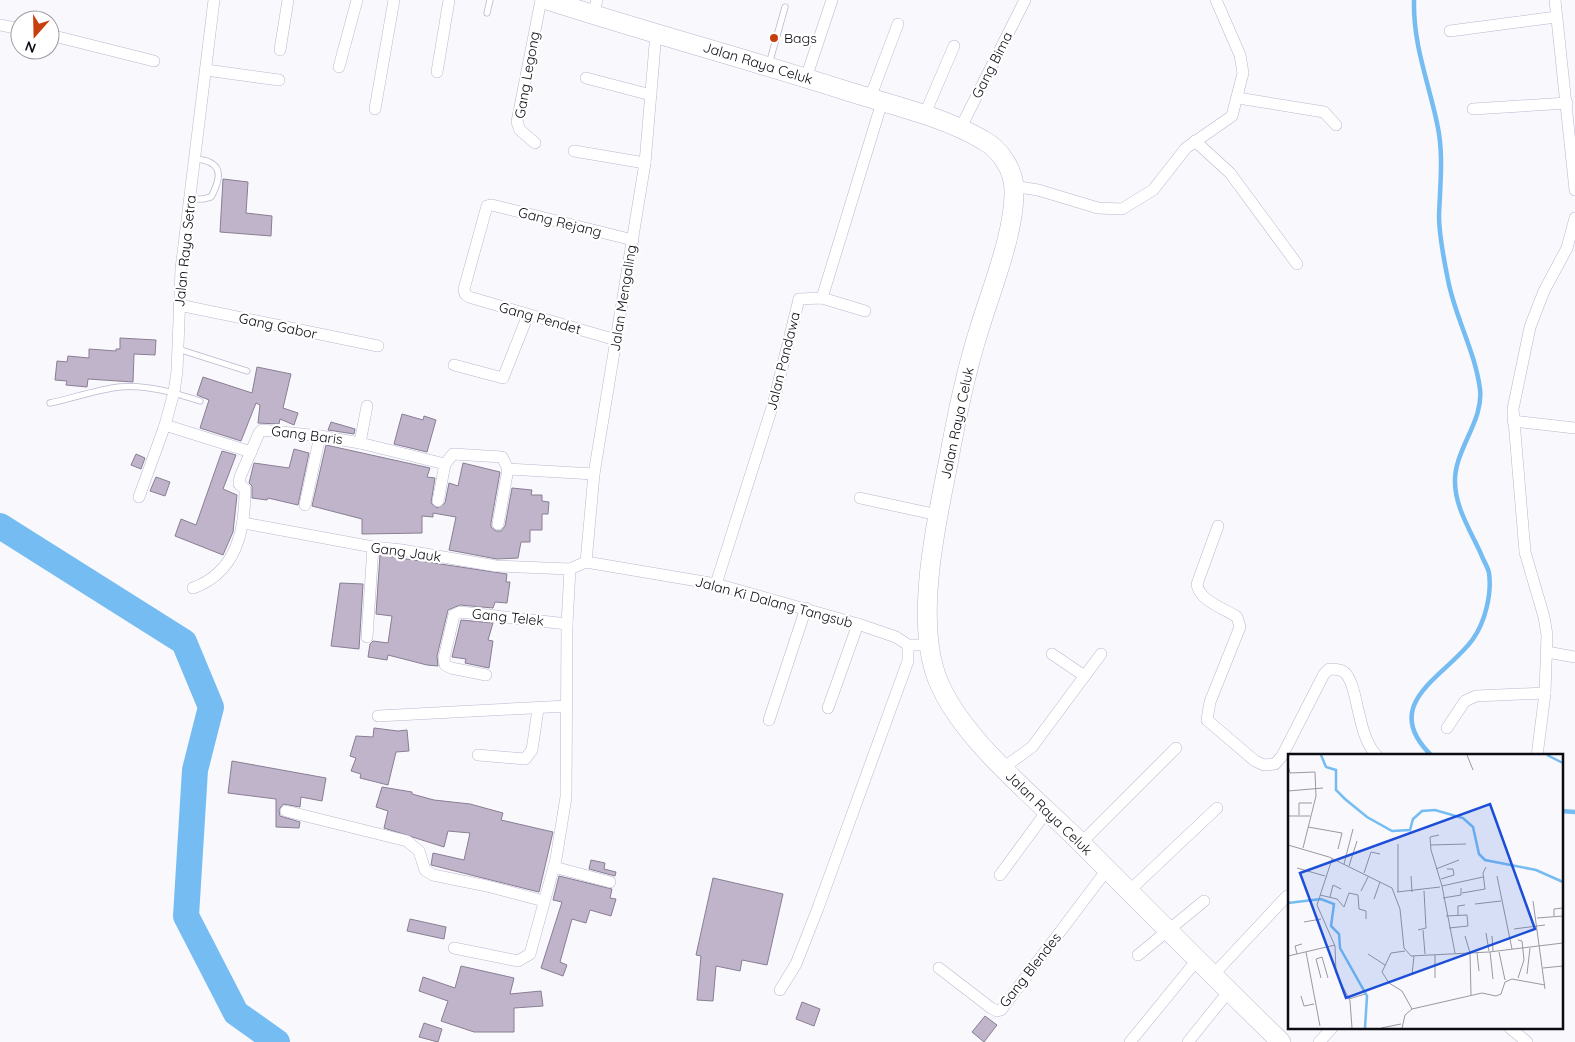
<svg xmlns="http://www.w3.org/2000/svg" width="1575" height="1042" viewBox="0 0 1575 1042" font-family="Quicksand,sans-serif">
<rect width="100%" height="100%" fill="#f8f8fd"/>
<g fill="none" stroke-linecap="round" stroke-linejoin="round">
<!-- stream -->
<g stroke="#75bcf2" stroke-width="4.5">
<path d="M1414 0C1413 45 1428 80 1437 123 1444 154 1440 185 1439 216 1439 236 1444 260 1448 280 1455 317 1475 351 1480 389 1484 421 1454 450 1455 482 1455 507 1471 532 1481 554 1483 560 1488 567 1489 573 1492 594 1485 622 1473 639 1447 676 1377 703 1432 756"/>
<path d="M1561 811 1575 812"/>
</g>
<!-- river -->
<path stroke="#75bcf2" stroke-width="26" d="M0 526 184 642 211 707 195 770 186 916 236 1013 277 1042"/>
</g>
<!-- building -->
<g fill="#bfb4ca" stroke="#897e93">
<path d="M223 179 248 182 246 213 272 216 271 236 220 232Z"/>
<path d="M120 338 156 340 155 355 134 354 133 382 88 379 87 387 66 385 67 381 55 380 57 361 67 362 68 356 89 358V349L116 351V349H120Z"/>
<path d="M257 367 291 374 283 408 298 413 294 425 280 419 279 424 258 423 260 405 256 403 241 441 200 428 209 400 197 395 203 377 252 393Z"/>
<path d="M402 414 423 420 424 416 436 420 427 452 394 444Z"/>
<path d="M331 422 355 429 354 434 328 430Z"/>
<path d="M326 445 430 468 427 477 435 478 431 503 437 508 445 503 449 483 458 486 463 463 500 472 491 523V527L496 531H501L505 526 512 488 532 490 531 495H542V501L549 502 548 514H542V530H530V542H521L518 558 497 559 449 550 456 517 433 513V517L422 516V533L362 534V519L312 506Z"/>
<path d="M294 449 309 453 298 505 268 498 267 500 252 498V486L249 483 254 463 289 468Z"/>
<path d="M222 451 236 455 223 489 237 495 233 532 223 555 175 536 181 519 196 525Z"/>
<path d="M136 454 145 458 141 469 131 465Z"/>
<path d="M156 477 170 482 165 496 150 491Z"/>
<path d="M380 555 507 574 506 582H510L507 603 495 602 493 608 460 605 448 610 437 656 438 666 427 665 388 655 387 660 368 657 370 644 373 641 388 643 392 616 376 614Z"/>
<path d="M340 583 363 584 359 649 331 646Z"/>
<path d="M461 620 493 623 488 640 493 641 489 668 465 663 466 659 452 657Z"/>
<path d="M374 728 398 731 407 730 409 751 396 752 388 785 360 778 361 774 351 771 356 758 350 756 356 736 373 737Z"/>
<path d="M232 761 326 778 322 801 301 797 300 807 283 804 279 810 280 816 300 822 299 828 276 827V799L228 793Z"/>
<path d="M382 787 412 792V794L434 800 470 804 503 813 501 820 553 832 539 892 431 865 433 853 464 860 470 833 448 831 444 847 384 828 388 811 376 807Z"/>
<path d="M591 860 605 863 604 869 616 872 615 876 589 869Z"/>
<path d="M559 876 612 889 610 898 616 899 611 916 590 910 586 923 572 919 560 962 567 965 563 976 541 968 562 902 553 900Z"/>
<path d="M713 878 783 894 767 965 742 960 740 971 716 966 713 1001 697 1000 701 956 696 955Z"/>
<path d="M410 919 446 927 444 939 407 931Z"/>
<path d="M461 966 514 978 510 994 541 991 543 1006 514 1008V1032H474L441 1021 448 1001 419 991 423 977 455 988Z"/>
<path d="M802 1002 820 1009 814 1026 796 1019Z"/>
<path d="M985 1016 997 1025 984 1042 972 1032Z"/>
<path d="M424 1023 442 1029 438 1042 419 1037Z"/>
</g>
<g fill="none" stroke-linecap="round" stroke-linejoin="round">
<defs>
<g id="service">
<path d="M487 13 490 0"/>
<path d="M769 64 785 7"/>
<path d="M190 199H203L211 197C223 175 222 161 195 159"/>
<path d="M178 349 247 371"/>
<path d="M50 403C73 398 96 390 119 387 146 384 175 393 200 401"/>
</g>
<g id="minor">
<path d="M1555 0 1575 190"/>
<path d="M593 15 597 0"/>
<path d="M0 25 20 29"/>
<path d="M1450 31 1556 17"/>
<path d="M50 35 154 61"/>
<path d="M280 50 288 0"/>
<path d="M339 67 357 0"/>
<path d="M206 70 279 80"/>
<path d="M437 72 449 0"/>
<path d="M586 78 651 95"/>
<path d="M806 78 832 0"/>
<path d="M870 98 898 24"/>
<path d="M1238 98 1324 112 1336 125"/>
<path d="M375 109 394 0"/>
<path d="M1473 109 1567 103"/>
<path d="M924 116 954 46"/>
<path d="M960 129 1025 0"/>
<path d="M1195 141 1230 173 1297 264"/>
<path d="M535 143 520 130 517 122 541 0"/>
<path d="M574 151 645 163"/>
<path d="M1014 186 1038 190 1098 208 1122 209 1153 190 1186 148 1232 116 1243 73 1240 55 1216 0"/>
<path d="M822 298 882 102"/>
<path d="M179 305 378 346"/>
<path d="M616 340 469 297 465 294 464 289 487 206 492 205 633 240"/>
<path d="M454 365 503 378 528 315"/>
<path d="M1513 421 1575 428"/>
<path d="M165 425 251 452"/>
<path d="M360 443 367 406"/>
<path d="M508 469 594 474"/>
<path d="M139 497 165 425 174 392 177 371 181 269 214 0"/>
<path d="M860 498 938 515"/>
<path d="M438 501 445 464 453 454 502 457 508 469 498 524"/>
<path d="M305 505 320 436"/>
<path d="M244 523 373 547 402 550 496 566 570 569"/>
<path d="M1218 526 1197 584C1198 600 1225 609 1237 617L1240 627 1210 702 1207 720 1255 761 1264 765 1275 764 1282 756 1324 674 1329 669C1334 669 1340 669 1344 672 1359 684 1356 735 1377 756"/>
<path d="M586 562 594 474 645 163 656 33"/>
<path d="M586 562 716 584 858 624 896 637 908 645H928"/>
<path d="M716 584 774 401 799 299 822 298 865 311"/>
<path d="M193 588C237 572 245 530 245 489L239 484 240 477 259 433 262 430 320 436 360 443 445 464"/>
<path d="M367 637 373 547"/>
<path d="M1547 652 1575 657"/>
<path d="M1052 654 1083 675"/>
<path d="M486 675 451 668 445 665 444 658 454 615 460 612 567 624"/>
<path d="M828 708 858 624"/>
<path d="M378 716 567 706"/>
<path d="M769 720 806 608"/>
<path d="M1447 728 1465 701 1476 696 1545 693"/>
<path d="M478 755 525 759 532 750 538 709"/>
<path d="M1537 756 1545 693 1547 635 1544 617 1525 552 1513 409 1530 327 1544 291 1567 248 1575 218"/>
<path d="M1003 768 1032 747 1101 654"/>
<path d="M286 811 407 841 419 851 425 870 433 875 487 886 544 901"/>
<path d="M1081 843 1176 748"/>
<path d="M554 867 610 882"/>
<path d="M1000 875 1047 811"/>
<path d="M1128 892 1217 808"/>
<path d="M454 948 518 961 530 954 556 859 566 797 567 624 570 569 586 562"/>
<path d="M1138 955 1204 901"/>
<path d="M939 968 991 1008 997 1011 1001 1010 1106 871"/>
<path d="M1213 975 1287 896"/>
<path d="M780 990 796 964 818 908 908 661V645"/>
<path d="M1510 1028 1527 1042"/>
<path d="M1130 1042 1197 960"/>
<path d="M1188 1042 1229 991"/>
<path d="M1319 1042 1332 1028"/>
</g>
<path id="trunk" d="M547 0C646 32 747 59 847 91 891 105 942 116 983 140 1000 149 1014 170 1014 190 1015 232 991 290 979 330 965 374 956 419 948 464 936 523 917 611 934 669 952 732 1034 796 1080 842 1147 909 1213 976 1281 1042"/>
</defs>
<!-- service casing -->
<use href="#service" stroke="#b9b8d0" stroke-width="7"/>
<!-- minor casing -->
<use href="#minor" stroke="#b9b8d0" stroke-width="12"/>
<!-- trunk casing -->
<use href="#trunk" stroke="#b9b8d0" stroke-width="20"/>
<!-- service -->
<use href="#service" stroke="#fff" stroke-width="5.5"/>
<!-- minor -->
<use href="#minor" stroke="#fff" stroke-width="11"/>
<!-- trunk -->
<use href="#trunk" stroke="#fff" stroke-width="19"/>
</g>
<!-- markers -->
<circle fill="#c73f0d" stroke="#fff" stroke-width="2" cx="774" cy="38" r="5"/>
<g text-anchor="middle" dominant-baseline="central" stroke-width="4.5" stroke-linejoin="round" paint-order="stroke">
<!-- poi labels -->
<g font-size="14" fill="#0b0b13" stroke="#fff" text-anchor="start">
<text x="784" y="38">Bags</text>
</g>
<!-- street labels -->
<g font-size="14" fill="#0b0b13" stroke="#fff">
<text transform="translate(758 63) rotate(17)">Jalan Raya Celuk</text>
<text transform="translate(992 65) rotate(-63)">Gang Bima</text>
<text transform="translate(527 75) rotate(-80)">Gang Legong</text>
<text transform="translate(560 222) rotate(14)">Gang Rejang</text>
<text transform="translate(185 251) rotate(-84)">Jalan Raya Setra</text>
<text transform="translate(623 298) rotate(-81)">Jalan Mengaling</text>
<text transform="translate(540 318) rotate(16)">Gang Pendet</text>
<text transform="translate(278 326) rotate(12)">Gang Gabor</text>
<text transform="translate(783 361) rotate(-76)">Jalan Pandawa</text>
<text transform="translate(957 423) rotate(-78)">Jalan Raya Celuk</text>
<text transform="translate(307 435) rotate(7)">Gang Baris</text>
<text transform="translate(406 552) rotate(8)">Gang Jauk</text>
<text transform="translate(774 602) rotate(15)">Jalan Ki Dalang Tangsub</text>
<text transform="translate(508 617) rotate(6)">Gang Telek</text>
<text transform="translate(1049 813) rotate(44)">Jalan Raya Celuk</text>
<text transform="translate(1030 970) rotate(-52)">Gang Blendes</text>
</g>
</g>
<!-- overview -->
<g transform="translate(1288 754)">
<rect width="275" height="275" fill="#f8f8fd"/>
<path fill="none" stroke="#75bcf2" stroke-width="2.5" d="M33 1 38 13 48 16V36L57 45 79 63 104 77 122 76 125 65 134 57 147 56 175 64 185 73 191 100 197 106 248 116 275 128M259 1 275 9M0 149 33 145 46 150 43 172 51 180 52 194 79 242 77 274"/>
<path fill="none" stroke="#99999f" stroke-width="1" d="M179 1 185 16M0 11 2 19 27 18 28 42 15 94M0 37 35 34M11 61V49H24M0 62H22M0 66V104M20 73 54 79 50 95M151 81 142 83 143 96 154 132 167 199M0 91 41 103 104 134 112 155 116 194 123 202 201 198 275 189M143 91 178 90M44 105 29 151 47 192 48 219 62 247 64 274M56 110 65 75M61 112 69 87M9 114 37 122M148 115 171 106M76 119 83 98 92 100M123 122 124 138M209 122 224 195M153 125 166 121 165 115H159M154 132 195 123M73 137 80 123M109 138 152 133M110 138V90M174 139 197 135 195 119 198 113M32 141 49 145 56 153 61 139 70 141 71 155 78 157V165M42 143 45 131 53 135M155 144 173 141V134M86 145 92 128M245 147 257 235M187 150 213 147M170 161V152L177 151M158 162 179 161 180 172 161 174M266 162V155L275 154M249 164 275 162M16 168 33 165M226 175 257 171M130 176 138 174 136 137M135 176 137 200M198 179 201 197M177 182 182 199 183 241M204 182 205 197M18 198 32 272M202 198 205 225M211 198 217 226M189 199 191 217M9 200 7 192 14 190M80 200 97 211M147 201V224M0 202 47 191M255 214 275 212M94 218 101 229 114 237 124 255M94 218 103 199 117 197M239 220 242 194M124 221 126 202M33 224 28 205 34 203 40 224M230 224 236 206 234 187 230 186M13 242 16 252 26 250M61 245 77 240M93 274 113 270M114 274 117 261 124 255 194 239 208 242 213 240 217 228 224 225 257 231"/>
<path fill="#1d4ed8" fill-opacity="0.15" stroke="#1d4ed8" stroke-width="2.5" d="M202 50 247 175 58 244 12 119Z"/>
<rect width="275" height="275" fill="none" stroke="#0b0b13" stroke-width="2.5"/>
</g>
<!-- north arrow -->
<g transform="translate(35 35) rotate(200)"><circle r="24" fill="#ffffff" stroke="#9d9da1"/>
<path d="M0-4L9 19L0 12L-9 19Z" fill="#c73f0d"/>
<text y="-8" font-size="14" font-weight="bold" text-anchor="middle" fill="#0b0b13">N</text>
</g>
</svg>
